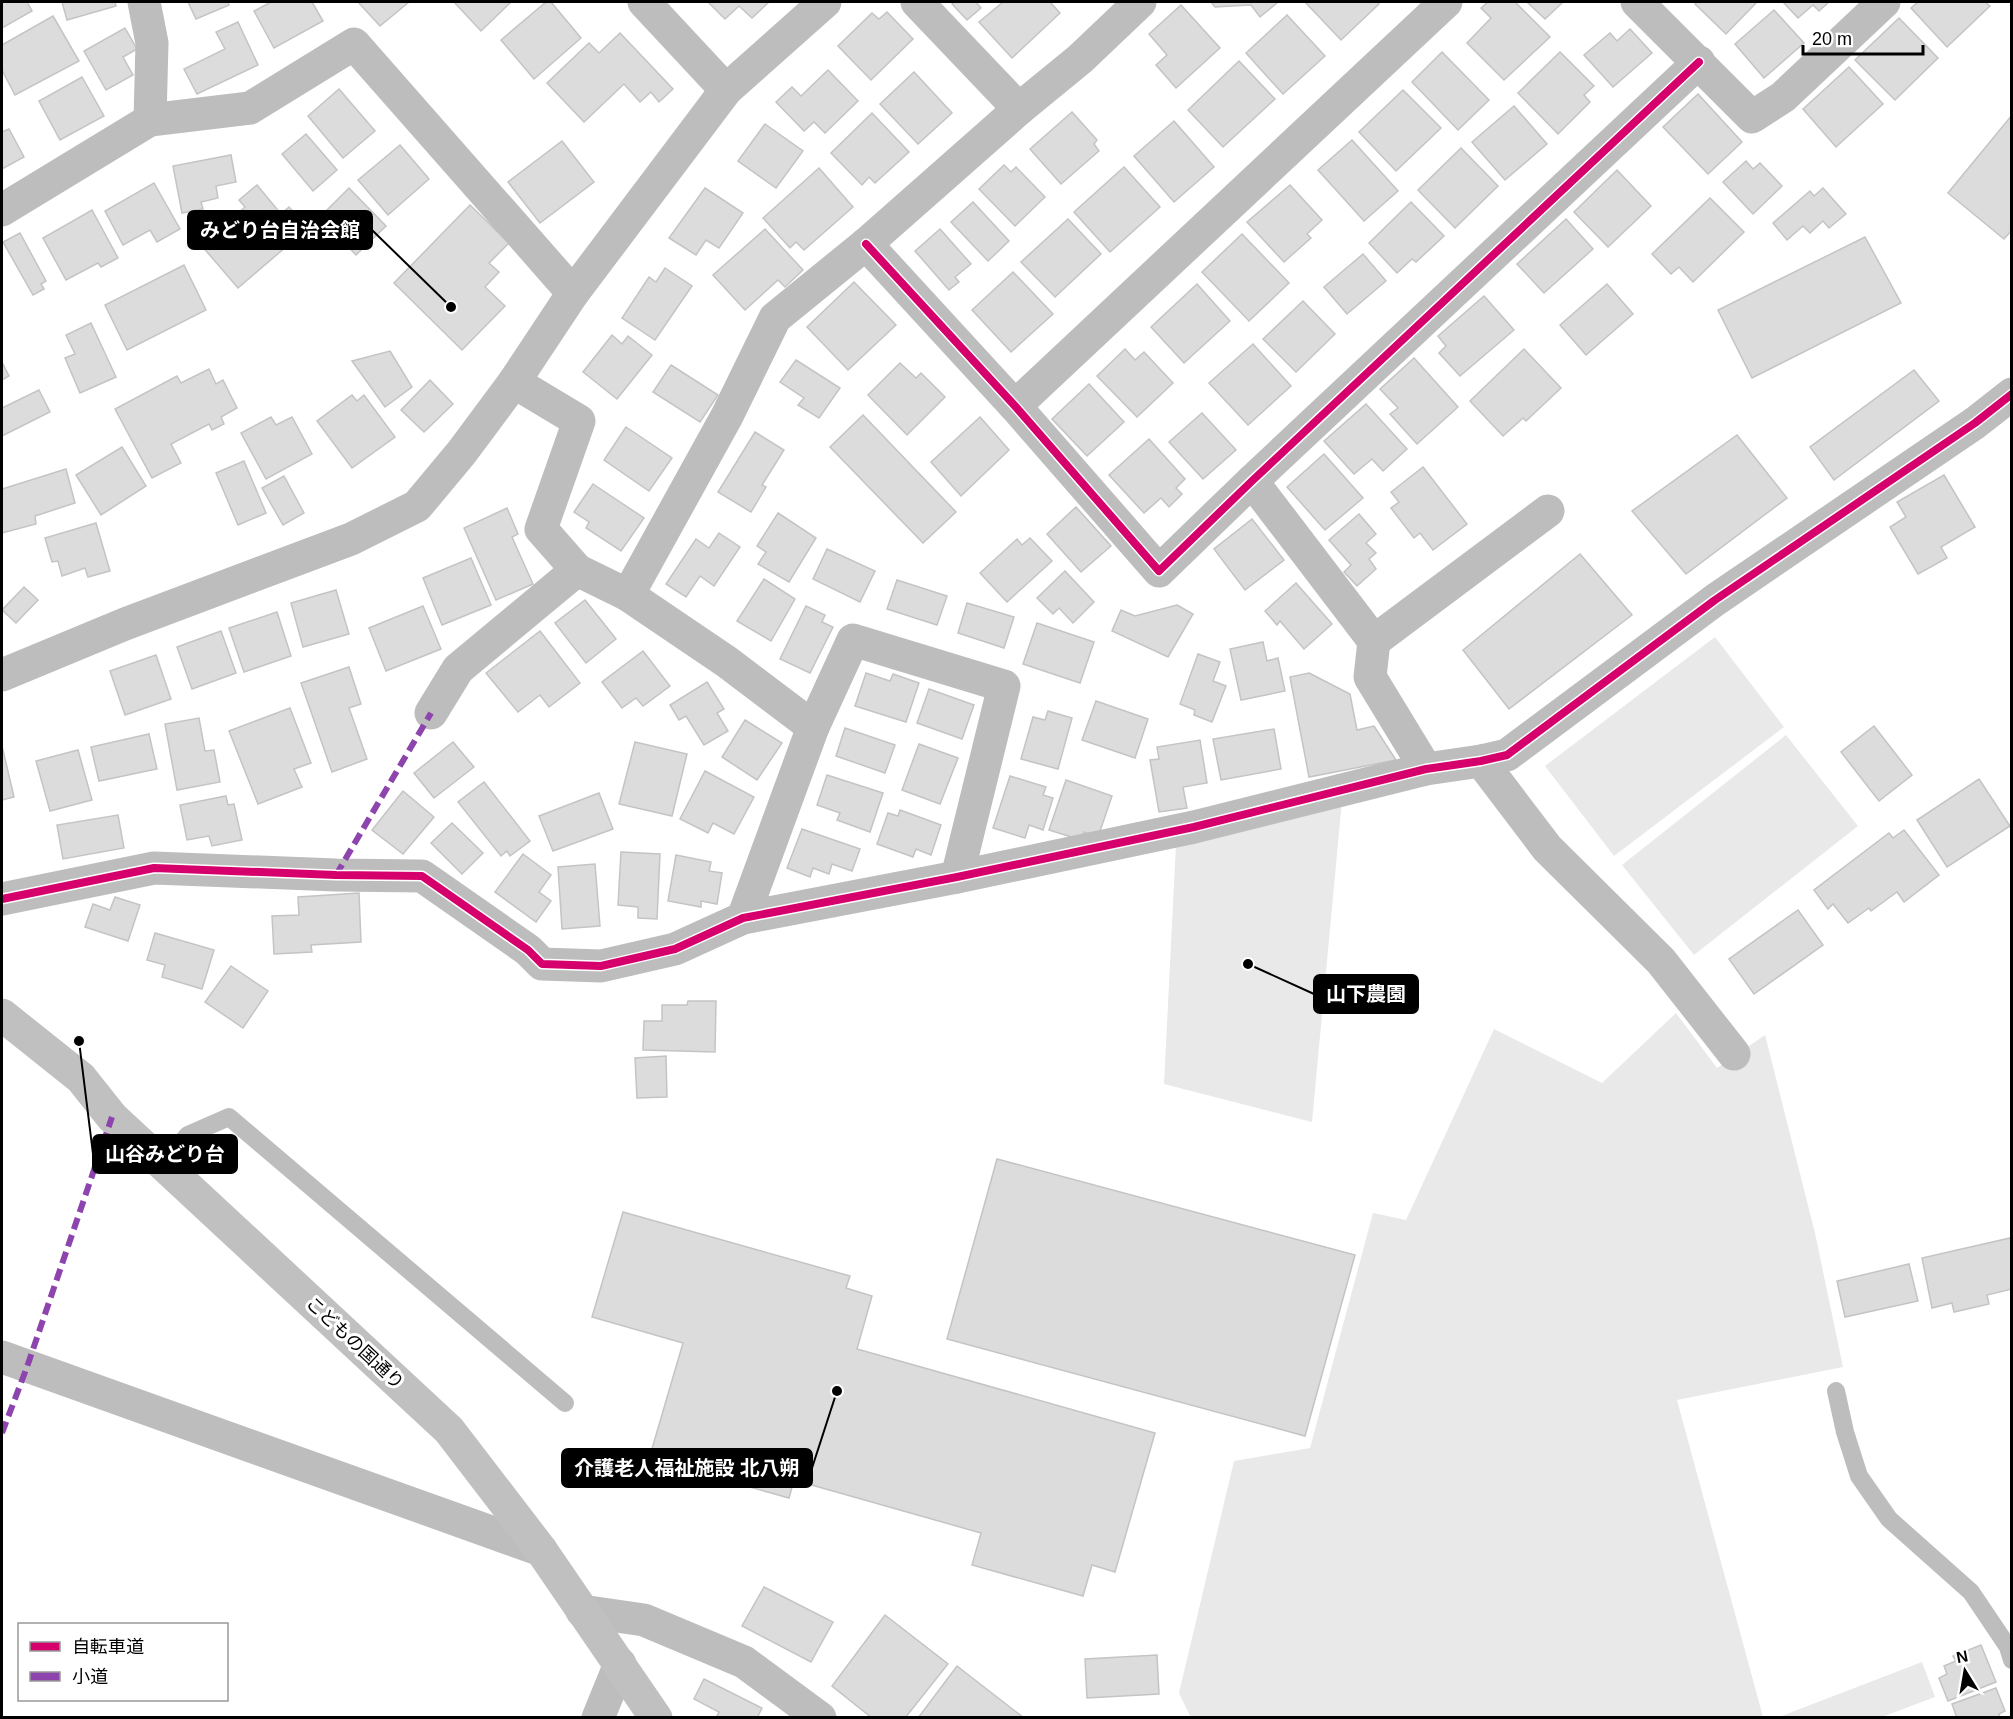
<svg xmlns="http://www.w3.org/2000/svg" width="2013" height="1719" viewBox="0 0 2013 1719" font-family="Arial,'Noto Sans JP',sans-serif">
<rect width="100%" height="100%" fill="#fff"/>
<!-- green -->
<g fill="#e9e9e9">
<path d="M1715 637 1784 727 1614 856 1545 766Z"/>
<path d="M1786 735 1858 826 1694 955 1622 865Z"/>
<path d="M1342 800 1312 1122 1164 1084 1176 844Z"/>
<path d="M1676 1013 1717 1068 1765 1035 1815 1233 1843 1367 1677 1400 1763 1717 1191 1718 1179 1693 1234 1461 1310 1448 1373 1213 1406 1220 1494 1029 1602 1083Z"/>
<path d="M1922 1662 1935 1697 1882 1717H1779Z"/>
</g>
<!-- building -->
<g fill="#dcdcdc" stroke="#c4c4c4" stroke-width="1.5">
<path d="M2 2H27L32 11 2 28Z"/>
<path d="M62 2H115L116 6 67 20Z"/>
<path d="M188 2H228L229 5 196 19Z"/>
<path d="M271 2H312L323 21 274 48 254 11Z"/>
<path d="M358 2H409L380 26Z"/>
<path d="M454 2H511L481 31Z"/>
<path d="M546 2H551L581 38 534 79 501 40Z"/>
<path d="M708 2H769L752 18 739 6 725 19Z"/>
<path d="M955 2H976L981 8 967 20 952 4Z"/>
<path d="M1003 2H1050L1060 13 1012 58 979 22Z"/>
<path d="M1211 2H1278L1260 17 1251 5 1215 7Z"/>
<path d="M1305 2H1377L1379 4 1341 40Z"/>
<path d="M1488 2H1515L1550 37 1504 80 1467 43 1491 18 1481 8Z"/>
<path d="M1527 2H1563L1545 19Z"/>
<path d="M1697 2H1757L1726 34 1695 4Z"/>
<path d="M1783 2H1829L1819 11 1813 5 1798 18Z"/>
<path d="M1918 2H1985L1990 6 1947 47 1911 8Z"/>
<path d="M1181 5 1220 48 1176 88 1156 65 1167 55 1149 34Z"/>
<path d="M1774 10 1804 43 1764 78 1735 44Z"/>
<path d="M887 12 913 39 871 80 838 46 872 13 879 19Z"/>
<path d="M1287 15 1325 56 1283 94 1246 53Z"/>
<path d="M53 16 79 61 15 95 2 70V45Z"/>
<path d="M1899 18 1938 58 1895 100 1855 60Z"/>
<path d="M238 22 258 65 197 94 184 69 225 49 216 32Z"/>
<path d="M125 28 137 49 123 57 133 75 106 90 84 51Z"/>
<path d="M1630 29 1652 53 1613 87 1584 55 1610 33 1617 41Z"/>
<path d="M620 33 673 89 659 102 651 92 640 102 624 84 584 122 547 83 589 43 599 53Z"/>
<path d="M1442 52 1489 100 1458 130 1412 82Z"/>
<path d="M1560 52 1594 86 1584 95 1590 102 1558 134 1518 93Z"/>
<path d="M1239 61 1275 99 1223 147 1188 110Z"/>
<path d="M1849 67 1883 104 1836 147 1803 109Z"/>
<path d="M828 70 858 101 825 133 814 122 804 131 776 102 792 87 801 96Z"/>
<path d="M914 72 952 113 918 144 880 104Z"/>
<path d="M82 77 104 116 60 140 39 101Z"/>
<path d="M339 89 375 131 343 158 308 116Z"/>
<path d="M1403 90 1441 128 1396 171 1359 132Z"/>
<path d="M1698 94 1742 142 1708 174 1663 127Z"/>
<path d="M1514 106 1547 144 1505 180 1472 142Z"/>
<path d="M1072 112 1097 140 1094 144 1099 151 1061 184 1030 149Z"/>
<path d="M872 113 909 152 875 183 869 177 862 185 831 153Z"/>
<path d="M2012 115V230L2004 239 1948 193Z"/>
<path d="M1174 121 1214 167 1174 202 1134 156Z"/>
<path d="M765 124 803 151 776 188 738 161Z"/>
<path d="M9 129 24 157 2 169V132Z"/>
<path d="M306 134 337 170 313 191 282 154Z"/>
<path d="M1352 140 1398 191 1364 221 1318 170Z"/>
<path d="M562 141 594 182 540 223 508 182Z"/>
<path d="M400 145 429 179 388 215 358 180Z"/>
<path d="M1461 148 1498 186 1455 228 1418 190Z"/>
<path d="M231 155 236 182 216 186 218 198 201 202 203 209 182 213 173 166Z"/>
<path d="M1746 161 1753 169 1760 163 1782 186 1753 214 1723 182Z"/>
<path d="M1004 165 1011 172 1016 167 1045 197 1015 226 979 189Z"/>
<path d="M1124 167 1160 207 1110 252 1074 212Z"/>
<path d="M819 168 853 207 804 250 796 242 790 248 763 218Z"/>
<path d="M1617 170 1651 206 1608 247 1574 212Z"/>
<path d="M154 183 180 229 157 242 150 230 123 245 105 211Z"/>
<path d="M257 185 281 214 289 207 308 228 238 288 201 245 245 207 239 200Z"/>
<path d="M1290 185 1322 220 1307 234 1311 238 1284 262 1247 222Z"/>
<path d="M349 188 386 226 356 255 320 217Z"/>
<path d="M705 188 743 213 719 248 706 240 696 255 669 238Z"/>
<path d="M1823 188 1846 214 1829 228 1823 221 1810 233 1803 226 1787 240 1773 223 1810 191 1814 196Z"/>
<path d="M1710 198 1744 232 1693 282 1679 267 1671 274 1652 254Z"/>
<path d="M973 202 1009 241 988 261 951 222Z"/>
<path d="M1411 202 1444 236 1416 262 1412 259 1397 273 1369 243Z"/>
<path d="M470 205 509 243 489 263 499 272 485 287 505 306 462 350 394 283Z"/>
<path d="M92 210 118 258 101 267 98 263 66 280 43 238Z"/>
<path d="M1068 219 1101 254 1055 297 1021 262Z"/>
<path d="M1566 219 1593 249 1544 293 1517 264Z"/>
<path d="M765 229 803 270 785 287 778 280 745 310 713 275Z"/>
<path d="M940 229 971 264 955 277 959 282 949 290 915 251Z"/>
<path d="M20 233 46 281 41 284 44 289 33 295 3 242Z"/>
<path d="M1242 234 1289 283 1249 321 1202 272Z"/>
<path d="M1865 237 1901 303 1752 378 1718 310Z"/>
<path d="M1363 254 1386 281 1347 314 1324 287Z"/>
<path d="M184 265 206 310 127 350 105 305Z"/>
<path d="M665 268 692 286 655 340 622 318 649 277 656 282Z"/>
<path d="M1013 272 1053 314 1011 352 972 310Z"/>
<path d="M854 282 896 325 848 370 807 327Z"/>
<path d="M1197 284 1230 321 1184 363 1151 327Z"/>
<path d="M1607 284 1633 314 1586 355 1560 325Z"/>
<path d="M1484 296 1514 330 1460 376 1439 353 1446 346 1438 336Z"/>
<path d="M1303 301 1335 334 1296 372 1263 339Z"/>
<path d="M91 323 116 377 80 393 65 358 75 354 66 335Z"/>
<path d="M612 335 622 344 628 336 652 355 617 399 583 372Z"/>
<path d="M1253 344 1291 386 1248 425 1209 383Z"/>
<path d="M1125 349 1135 360 1144 352 1173 383 1137 417 1097 376Z"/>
<path d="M1524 349 1561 388 1526 421 1523 418 1503 436 1470 401Z"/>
<path d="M390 351 412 387 385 407 352 361Z"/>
<path d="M1414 358 1458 407 1417 444 1390 414 1398 408 1380 389Z"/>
<path d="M796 360 840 388 819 418 798 405 804 398 780 382Z"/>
<path d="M2 362 9 376 2 380Z"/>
<path d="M900 363 916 378 921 373 945 397 907 435 868 395Z"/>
<path d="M671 365 718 395 700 422 653 392Z"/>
<path d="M209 369 216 384 223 380 237 408 221 417 224 424 212 430 209 424 171 444 181 463 152 478 115 409 177 376 181 383Z"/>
<path d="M1914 370 1939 401 1834 480 1810 447Z"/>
<path d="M430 380 453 404 424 432 401 410Z"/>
<path d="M1089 384 1124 422 1087 456 1052 419Z"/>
<path d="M39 390 50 412 2 436V408Z"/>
<path d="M352 395 357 401 364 395 395 437 352 468 317 421Z"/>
<path d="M1366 404 1407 449 1383 471 1372 459 1354 474 1324 441Z"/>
<path d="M1202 413 1236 450 1203 479 1169 442Z"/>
<path d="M863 415 956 512 923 543 830 447Z"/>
<path d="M271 417 276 425 292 417 312 454 266 479 241 433Z"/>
<path d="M980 417 1009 450 961 496 931 462Z"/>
<path d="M626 427 672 458 649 491 604 460Z"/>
<path d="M755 432 784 450 762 485 766 487 751 512 718 492Z"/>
<path d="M1737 435 1787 498 1686 574 1632 511Z"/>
<path d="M1149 439 1185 479 1176 488 1182 494 1169 507 1161 498 1144 513 1109 475Z"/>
<path d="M122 447 146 486 101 515 76 475Z"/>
<path d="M1324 454 1363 498 1325 530 1287 487Z"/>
<path d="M244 461 266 513 238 525 216 473Z"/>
<path d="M1423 467 1467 524 1433 550 1420 533 1414 538 1391 508 1399 502 1391 492Z"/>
<path d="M66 469 75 503 35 516 36 524 2 533V489Z"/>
<path d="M1944 475 1975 527 1941 547 1947 558 1918 574 1890 527 1906 517 1897 502Z"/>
<path d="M284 476 304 513 283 525 262 488Z"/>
<path d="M593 484 644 518 621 551 586 528 589 522 574 512Z"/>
<path d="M1076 507 1111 546 1081 572 1047 534Z"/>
<path d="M507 508 518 534 512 537 533 584 496 600 464 528Z"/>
<path d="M778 513 816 538 789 582 758 564 766 552 757 546Z"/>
<path d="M1359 514 1376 534 1366 543 1376 553 1369 559 1376 569 1357 586 1344 572 1351 565 1329 540Z"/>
<path d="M1252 519 1284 560 1245 590 1214 549Z"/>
<path d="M96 523 110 571 88 577 85 568 62 576 58 561 52 562 45 538Z"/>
<path d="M719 533 740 547 714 586 700 576 686 597 666 584 696 539 709 548Z"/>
<path d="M1030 538 1052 561 1007 602 980 573 1017 539 1022 545Z"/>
<path d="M827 549 875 571 860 602 813 579Z"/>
<path d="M1580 554 1632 615 1509 709 1463 650Z"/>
<path d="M471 558 491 605 442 625 423 578Z"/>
<path d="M1065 571 1094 602 1073 623 1059 608 1053 614 1037 598Z"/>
<path d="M764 579 795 599 771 641 737 621Z"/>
<path d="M897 580 947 596 937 625 887 609Z"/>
<path d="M1296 583 1332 624 1304 649 1280 621 1277 625 1265 611Z"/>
<path d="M24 587 38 600 16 623 2 610Z"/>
<path d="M336 590 349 634 303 647 291 603Z"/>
<path d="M585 600 616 639 586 663 555 623Z"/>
<path d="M967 603 1014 617 1004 648 958 633Z"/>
<path d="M1177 605 1193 614 1168 657 1112 631 1121 610 1135 616Z"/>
<path d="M423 606 441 649 386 671 369 628Z"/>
<path d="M806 606 825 615 822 622 833 627 810 673 780 659Z"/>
<path d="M277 612 291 656 244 672 229 628Z"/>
<path d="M1037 623 1094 642 1080 683 1023 664Z"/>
<path d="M221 631 236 673 192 689 177 647Z"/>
<path d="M540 631 580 683 549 707 540 695 518 712 486 673Z"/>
<path d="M1263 642 1267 661 1278 658 1285 691 1241 700 1230 649Z"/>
<path d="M643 651 670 686 643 706 636 698 622 708 602 682Z"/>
<path d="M1198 654 1220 662 1213 681 1226 686 1212 722 1194 715 1195 710 1180 704Z"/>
<path d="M156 655 171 699 125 715 110 671Z"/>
<path d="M349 667 361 704 349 708 367 759 332 772 301 683Z"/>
<path d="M866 673 890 681 893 674 919 683 906 722 855 706Z"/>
<path d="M1309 673 1350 694 1357 730 1374 726 1396 760 1309 777 1290 677Z"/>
<path d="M707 682 724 709 717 713 728 731 704 745 686 716 679 720 670 705Z"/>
<path d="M929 689 974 705 962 739 917 723Z"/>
<path d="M1096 701 1148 719 1135 758 1082 740Z"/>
<path d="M290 708 311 763 294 769 302 787 258 804 229 731Z"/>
<path d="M1048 711 1072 718 1058 769 1021 759 1033 717 1045 720Z"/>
<path d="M199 718 205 751 214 750 220 782 177 790 165 724Z"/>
<path d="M745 720 782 743 757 780 722 757Z"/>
<path d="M1874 726 1912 775 1879 801 1841 752Z"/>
<path d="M845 728 895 745 885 773 836 756Z"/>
<path d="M1274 729 1281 769 1221 780 1213 739Z"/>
<path d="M149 734 157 769 99 781 91 747Z"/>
<path d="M1200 740 1207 783 1183 787 1187 808 1159 812 1150 760 1159 759 1157 747Z"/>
<path d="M453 742 474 767 434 798 414 773Z"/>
<path d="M635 742 687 754 672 816 619 804Z"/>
<path d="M919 744 958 758 940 804 902 790Z"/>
<path d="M3 750 14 797 2 800V751Z"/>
<path d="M78 750 92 800 50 811 36 761Z"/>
<path d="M705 771 754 797 734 834 713 823 708 833 680 819Z"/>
<path d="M827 775 883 793 870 832 837 820 840 813 817 805Z"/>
<path d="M1010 776 1046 787 1043 795 1053 798 1043 830 1029 825 1025 838 993 828Z"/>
<path d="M1979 779 2010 826 1947 867 1917 820Z"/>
<path d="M1066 780 1112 796 1098 837 1084 832 1081 840 1049 830Z"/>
<path d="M484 782 530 841 510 856 507 851 501 856 458 802Z"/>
<path d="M403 791 434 817 403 854 372 830Z"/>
<path d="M599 793 613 829 553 851 539 816Z"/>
<path d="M226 796 228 805 234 804 242 840 212 846 209 836 187 840 180 805Z"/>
<path d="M900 810 941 825 931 855 916 849 913 857 877 844 888 813 898 816Z"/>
<path d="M118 815 124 848 63 859 57 825Z"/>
<path d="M452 823 483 853 462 874 431 843Z"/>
<path d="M802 829 860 849 852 871 832 864 829 874 813 868 810 877 787 868Z"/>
<path d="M1904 830 1939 875 1904 902 1897 892 1871 911 1869 908 1848 923 1833 904 1828 909 1814 890 1889 833 1893 838Z"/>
<path d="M621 852 660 854 657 919 638 918V907L618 905Z"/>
<path d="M523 854 551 875 539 892 551 901 536 922 495 892Z"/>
<path d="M676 855 711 862 709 871 722 873 717 904 701 901V907L668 901Z"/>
<path d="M595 864 600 926 562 929 558 867Z"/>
<path d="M359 893 361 942 311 945 312 952 274 954 272 916 299 915 298 897Z"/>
<path d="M115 897 140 905 128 941 85 927 93 904 110 910Z"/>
<path d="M1798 910 1823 945 1754 994 1729 959Z"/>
<path d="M155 933 214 950 202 989 162 977 165 965 147 960Z"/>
<path d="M231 966 268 991 243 1028 205 1002Z"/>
<path d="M688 1001H716L715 1052 643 1050 644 1021H662V1005H687Z"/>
<path d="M666 1056 667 1097 637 1098 635 1058Z"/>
<path d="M997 1159 1355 1255 1305 1436 947 1339Z"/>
<path d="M623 1212 850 1276 846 1288 872 1296 857 1349 1155 1433 1115 1572 1092 1565 1083 1596 972 1565 981 1533 794 1480 789 1498 649 1459 683 1343 592 1317Z"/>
<path d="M2010 1238 2012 1247V1289L1987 1295 1989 1304 1954 1312 1952 1303 1932 1308 1922 1258Z"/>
<path d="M1909 1264 1918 1301 1845 1317 1837 1281Z"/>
<path d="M764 1587 833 1622 811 1662 742 1626Z"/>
<path d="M885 1615 948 1664 905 1718H872L832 1686Z"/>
<path d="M1981 1645 1996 1682 1948 1701 1939 1678 1947 1674 1944 1666 1956 1661 1953 1656Z"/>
<path d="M1157 1655 1159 1694 1087 1698 1085 1659Z"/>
<path d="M957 1666 1024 1718H918Z"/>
<path d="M704 1679 762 1708 757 1718H716L719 1712 694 1699Z"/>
<path d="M1996 1688 2005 1711 1999 1714 2000 1718H1957L1952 1704Z"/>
</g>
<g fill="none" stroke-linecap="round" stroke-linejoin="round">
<!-- service -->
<g stroke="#bdbdbd" stroke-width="18">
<path d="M162 1165 188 1135 229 1117 565 1403"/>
<path d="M1836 1391 1845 1432 1859 1476 1889 1519 1971 1592 2008 1647 2012 1660"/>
</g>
<!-- minor -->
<g stroke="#bdbdbd" stroke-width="33">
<path d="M144 2 152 43 150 120"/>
<path d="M917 2 1019 109"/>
<path d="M1637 2 1752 117 1783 97 1884 2"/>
<path d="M2 210 150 120 250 108 354 44 573 293"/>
<path d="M866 244 1015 406 1159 571 1252 481 1699 62"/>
<path d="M514 382 579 421 541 529 577 570 628 595 727 662 813 727"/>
<path d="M1015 406 1446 2"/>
<path d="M1252 481 1374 641 1548 511"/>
<path d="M628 595 727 416 775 318 866 244 1019 109 1080 59 1140 2"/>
<path d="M1374 641 1370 677 1426 769"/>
<path d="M431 713 458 669 577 570"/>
<path d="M1481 761 1547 848 1661 961 1734 1054"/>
<path d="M2 899 154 868 336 875 422 876 528 950 542 964 601 966 675 949 743 918 957 877 1194 827 1426 769 1481 761 1507 755 1715 600 1975 423 2012 394"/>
<path d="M743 918 813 727 853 640 1004 686 957 877"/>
<path d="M2 1357 541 1550"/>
<path d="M582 1611 644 1620 744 1662 820 1718"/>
<path d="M598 1718 620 1664"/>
</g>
<!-- tertiary -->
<g stroke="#bdbdbd" stroke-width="33">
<path d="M644 2 726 90"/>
<path d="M2 675 125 624 351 539 417 506 462 452 514 382 573 293 726 90 825 2"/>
</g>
<!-- secondary -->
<path stroke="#c0c0c0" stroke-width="33" d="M2 1015 81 1078 112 1117 449 1430 541 1550 656 1718"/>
<!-- quiet -->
<g stroke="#8e44ad" stroke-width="6" stroke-dasharray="12 6" stroke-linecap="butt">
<path d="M336 875 431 713"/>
<path d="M2 1433 27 1367 112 1117"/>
</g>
<defs>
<g id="cycleway">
<path d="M866 244 1015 406 1159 571 1252 481 1699 62"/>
<path d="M2 899 154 868 336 875 422 876 528 950 542 964 601 966 675 949 743 918 957 877 1194 827 1426 769 1481 761 1507 755 1715 600 1975 423 2012 394"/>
</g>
</defs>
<!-- cycleway casing -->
<use href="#cycleway" stroke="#fff" stroke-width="11"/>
<!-- cycleway -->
<use href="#cycleway" stroke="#d6006c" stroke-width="8"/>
</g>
<g text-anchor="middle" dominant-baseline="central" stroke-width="6" stroke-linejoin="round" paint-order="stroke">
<!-- street labels -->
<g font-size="18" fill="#000" stroke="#fff">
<text transform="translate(355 1343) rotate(43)">こどもの国通り</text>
</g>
</g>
<!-- callouts -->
<path fill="none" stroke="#000" stroke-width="2" d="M451 307L372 230M1248 964L1314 994M79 1041L93 1154M837 1391L812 1468"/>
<g fill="#000" stroke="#fff" stroke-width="2">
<circle cx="451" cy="307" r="6"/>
<circle cx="1248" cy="964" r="6"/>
<circle cx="79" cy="1041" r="6"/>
<circle cx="837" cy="1391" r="6"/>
</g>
<g fill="#000" stroke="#000" stroke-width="2">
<rect x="188" y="211" width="184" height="38" rx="6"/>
<rect x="1314" y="975" width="104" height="38" rx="6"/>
<rect x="93" y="1135" width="144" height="38" rx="6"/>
<rect x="562" y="1449" width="250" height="38" rx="6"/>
</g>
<g font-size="20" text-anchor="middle" font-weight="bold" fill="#fff">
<text x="280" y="237">みどり台自治会館</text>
<text x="1366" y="1001">山下農園</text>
<text x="165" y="1161">山谷みどり台</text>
<text x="687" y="1475">介護老人福祉施設 北八朔</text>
</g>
<!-- border -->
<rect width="2013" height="1719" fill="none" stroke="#000000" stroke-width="6"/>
<!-- legend -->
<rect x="18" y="1623" width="210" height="78" fill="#ffffff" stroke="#999999" stroke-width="1.5"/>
<rect x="30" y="1642" width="30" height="9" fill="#d6006c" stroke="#999999" stroke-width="1.5"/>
<text x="72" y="1653" font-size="18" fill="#000000">自転車道</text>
<rect x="30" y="1672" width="30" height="9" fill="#8e44ad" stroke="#999999" stroke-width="1.5"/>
<text x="72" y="1683" font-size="18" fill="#000000">小道</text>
<!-- north arrow -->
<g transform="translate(1965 1671) rotate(349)" stroke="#ffffff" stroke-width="4.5" paint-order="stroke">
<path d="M0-4.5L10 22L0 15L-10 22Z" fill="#000000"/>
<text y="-9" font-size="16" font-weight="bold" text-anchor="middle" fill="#000000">N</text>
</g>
<!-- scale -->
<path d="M1803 45v9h120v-9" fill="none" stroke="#000000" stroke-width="3"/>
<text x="1812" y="45" font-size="18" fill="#000000" stroke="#ffffff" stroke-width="4.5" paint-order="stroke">20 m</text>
</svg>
